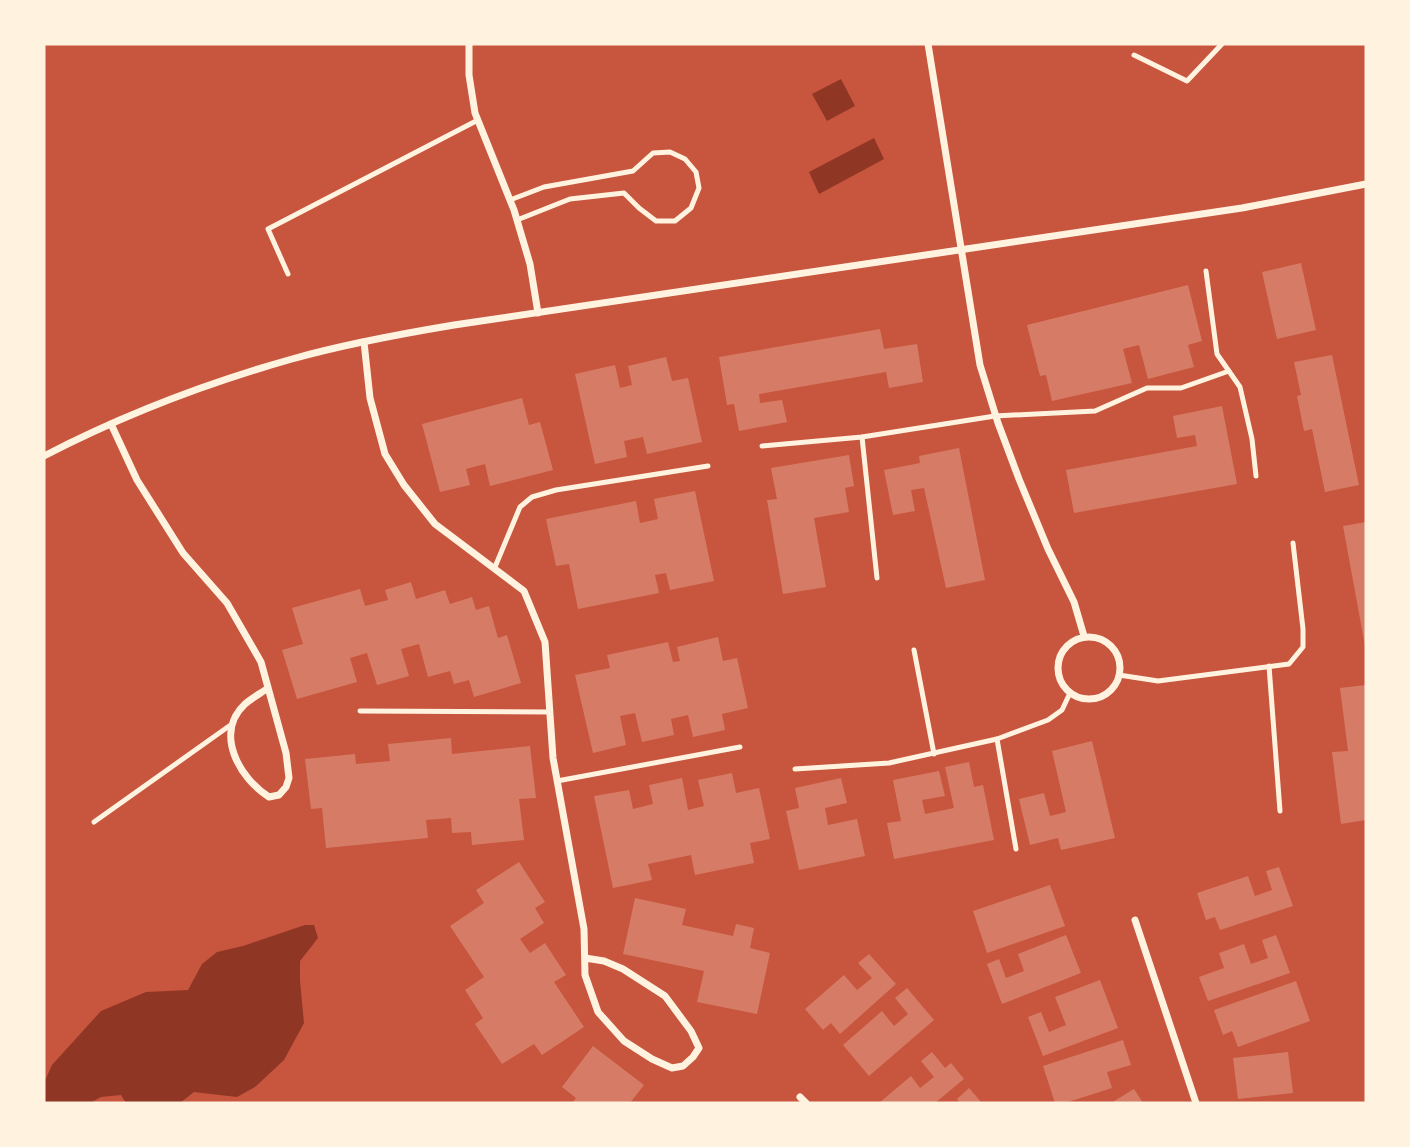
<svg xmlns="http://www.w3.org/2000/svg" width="1410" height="1147" viewBox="0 0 1410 1147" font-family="Georgia,serif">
<rect width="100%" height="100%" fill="#c8553d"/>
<!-- water -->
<g fill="#8f3625">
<path d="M841 79 855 106 827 121 812 94Z"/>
<path d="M874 138 884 159 819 194 809 172Z"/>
<path d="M305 925H314L318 938 300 961V981L304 1023 284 1060 255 1087 237 1097 194 1092 180 1103H126L121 1095 101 1097 90 1103H44V1083L52 1065 101 1011 146 992 188 990 202 964 217 952 243 946Z"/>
</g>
<!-- building -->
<g fill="#d67c66">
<path d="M1301 263 1316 330 1277 339 1262 272Z"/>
<path d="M1188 285 1202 341 1188 345 1194 367 1148 379 1139 345 1123 349 1132 383 1052 401 1046 375 1040 376 1027 325Z"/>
<path d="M880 329 884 349 917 344 923 382 889 388 886 372 759 394 760 403 782 400 787 422 739 431 734 404 727 405 719 357Z"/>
<path d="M1332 355 1359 485 1325 492 1312 429 1304 431 1297 396 1301 395 1294 362Z"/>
<path d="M666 357 672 381 688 378 702 442 647 454 643 437 624 441 627 457 595 464 575 374 615 365 620 388 632 385 628 366Z"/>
<path d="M522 398 529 425 540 422 553 470 490 486 485 464 466 469 470 485 440 492 422 424Z"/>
<path d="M1222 406 1237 484 1074 513 1066 470 1197 446 1195 435 1177 438 1173 416Z"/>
<path d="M959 448 985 580 946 588 924 488 911 490 915 511 893 515 884 470 920 463 919 456Z"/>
<path d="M849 455 854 486 845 488 849 512 814 518 826 587 783 594 767 500 777 499 771 468Z"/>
<path d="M695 491 714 581 670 590 666 573 655 575 659 593 578 609 569 564 556 566 546 519 636 501 640 523 658 519 654 499Z"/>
<path d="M1366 522V646H1365L1343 526Z"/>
<path d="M411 582 416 599 445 590 450 604 472 597 476 610 489 606 498 638 507 635 521 683 474 697 469 680 454 684 450 671 428 677 419 644 401 649 409 676 377 685 367 653 350 658 357 682 297 699 282 650 303 644 292 608 360 589 365 606 388 600 385 590Z"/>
<path d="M718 637 723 661 737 658 748 708 722 714 725 730 693 737 688 715 671 719 674 735 642 742 635 713 620 716 626 745 593 753 575 675 610 668 607 655 668 642 673 662 680 661 677 647Z"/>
<path d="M1366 685V820L1341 824 1332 752 1348 751 1340 688Z"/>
<path d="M451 738 452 754 530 746 536 798 519 799 524 840 472 845 471 832 452 833 451 818 426 820 428 838 326 848 322 808 311 809 305 759 355 754 356 764 390 761 388 744Z"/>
<path d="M1092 741 1115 838 1061 850 1058 838 1030 845 1019 799 1044 793 1050 816 1066 812 1052 751Z"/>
<path d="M969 762 974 787 983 785 994 840 894 859 887 823 901 821 893 780 939 771 945 796 922 800 925 814 954 808 945 767Z"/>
<path d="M732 773 736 793 759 788 770 839 750 843 754 863 695 875 691 855 648 864 652 880 613 888 594 796 629 790 633 809 653 804 649 785 682 778 688 810 704 806 698 780Z"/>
<path d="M841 778 847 803 825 808 828 825 857 819 865 856 799 870 786 811 799 808 795 788Z"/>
<path d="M519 862 545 902 535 908 544 923 520 939 530 953 545 943 566 975 554 982 584 1027 542 1055 534 1044 502 1064 475 1024 483 1018 465 990 484 977 450 926 484 903 476 890Z"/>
<path d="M1279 867 1293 906 1220 930 1215 917 1206 920 1197 893 1248 876 1255 896 1272 890 1266 871Z"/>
<path d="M1050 885 1065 926 987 953 973 911Z"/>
<path d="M635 898 686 909 682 925 733 936 736 924 754 928 750 948 770 953 757 1014 697 1002 704 971 623 954Z"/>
<path d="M1066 935 1081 973 1002 1004 987 964 999 959 1006 978 1024 971 1018 954Z"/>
<path d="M1276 935 1290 973 1208 1001 1199 977 1224 968 1219 953 1244 944 1251 964 1268 958 1262 940Z"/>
<path d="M869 954 896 984 840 1034 831 1023 823 1030 805 1009 844 975 857 990 872 978 858 963Z"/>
<path d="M1100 980 1118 1028 1043 1056 1028 1017 1041 1012 1049 1032 1066 1025 1055 997Z"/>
<path d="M1296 981 1310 1021 1238 1047 1232 1031 1223 1035 1214 1010Z"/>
<path d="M907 988 934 1020 869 1076 843 1045 882 1011 894 1026 908 1014 895 998Z"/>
<path d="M1123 1040 1131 1065 1107 1072 1112 1088 1065 1103H1055L1043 1066Z"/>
<path d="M593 1046 644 1085 630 1103H572L576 1098 562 1087Z"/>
<path d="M932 1052 945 1068 951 1063 964 1079 935 1103H879L911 1076 920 1088 934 1077 921 1061Z"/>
<path d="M1288 1052 1293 1093 1238 1099 1233 1058Z"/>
<path d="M969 1088 982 1103H960L957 1099Z"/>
<path d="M1134 1089 1143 1103H1111Z"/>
</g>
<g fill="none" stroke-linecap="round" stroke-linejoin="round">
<!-- service -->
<g stroke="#fff3e0" stroke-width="5">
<path d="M1134 55 1187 81 1222 44"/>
<path d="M510 200 544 187 633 171 653 153 670 152 685 159 696 172 699 188 691 208 675 221H656L639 208 624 193 570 199 517 220"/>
<path d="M1206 271 1217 354 1240 387 1252 439 1256 476"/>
<path d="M288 274 268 229 478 120"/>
<path d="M862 437 877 578"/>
<path d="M762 446 862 437 995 416 1095 411 1147 388H1181L1229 371"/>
<path d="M495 567 520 507 532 497 556 490 708 466"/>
<path d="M914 650 934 754"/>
<path d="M1269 666 1280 811"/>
<path d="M1119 675 1158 681 1289 664 1303 647V629L1293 543"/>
<path d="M360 711 550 712"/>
<path d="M997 739 1016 849"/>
<path d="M795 769 889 763 997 739 1048 720 1062 710 1070 693"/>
<path d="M557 781 740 747"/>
<path d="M94 822 232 724"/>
</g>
<!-- minor -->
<g stroke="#fff3e0" stroke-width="7">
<path d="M469 44V75L475 113 514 210 530 264 538 313"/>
<path d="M928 44 980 365 998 423 1019 479 1048 549 1074 602 1084 636"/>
<path d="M364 342 370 398 385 454 404 485 435 524 524 591 545 642 553 758 584 929 585 975 598 1012 624 1041 652 1059 672 1068 683 1066 693 1057 699 1048 691 1031 665 996 623 969 604 961 585 958"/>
<path d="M111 424 137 480 183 553 227 603 261 662 286 753 289 778 286 787 279 795 269 797C239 778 214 733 245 704 252 698 261 693 268 688"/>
<path d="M44 456C123 415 207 383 292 359 345 344 400 334 454 325L1242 208 1366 184"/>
<circle cx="1089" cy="668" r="31"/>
<path d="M1135 920 1196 1103"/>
<path d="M800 1097 806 1103"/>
</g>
</g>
<!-- border -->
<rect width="1410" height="1147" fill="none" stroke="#fff3e0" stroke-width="91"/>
</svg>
